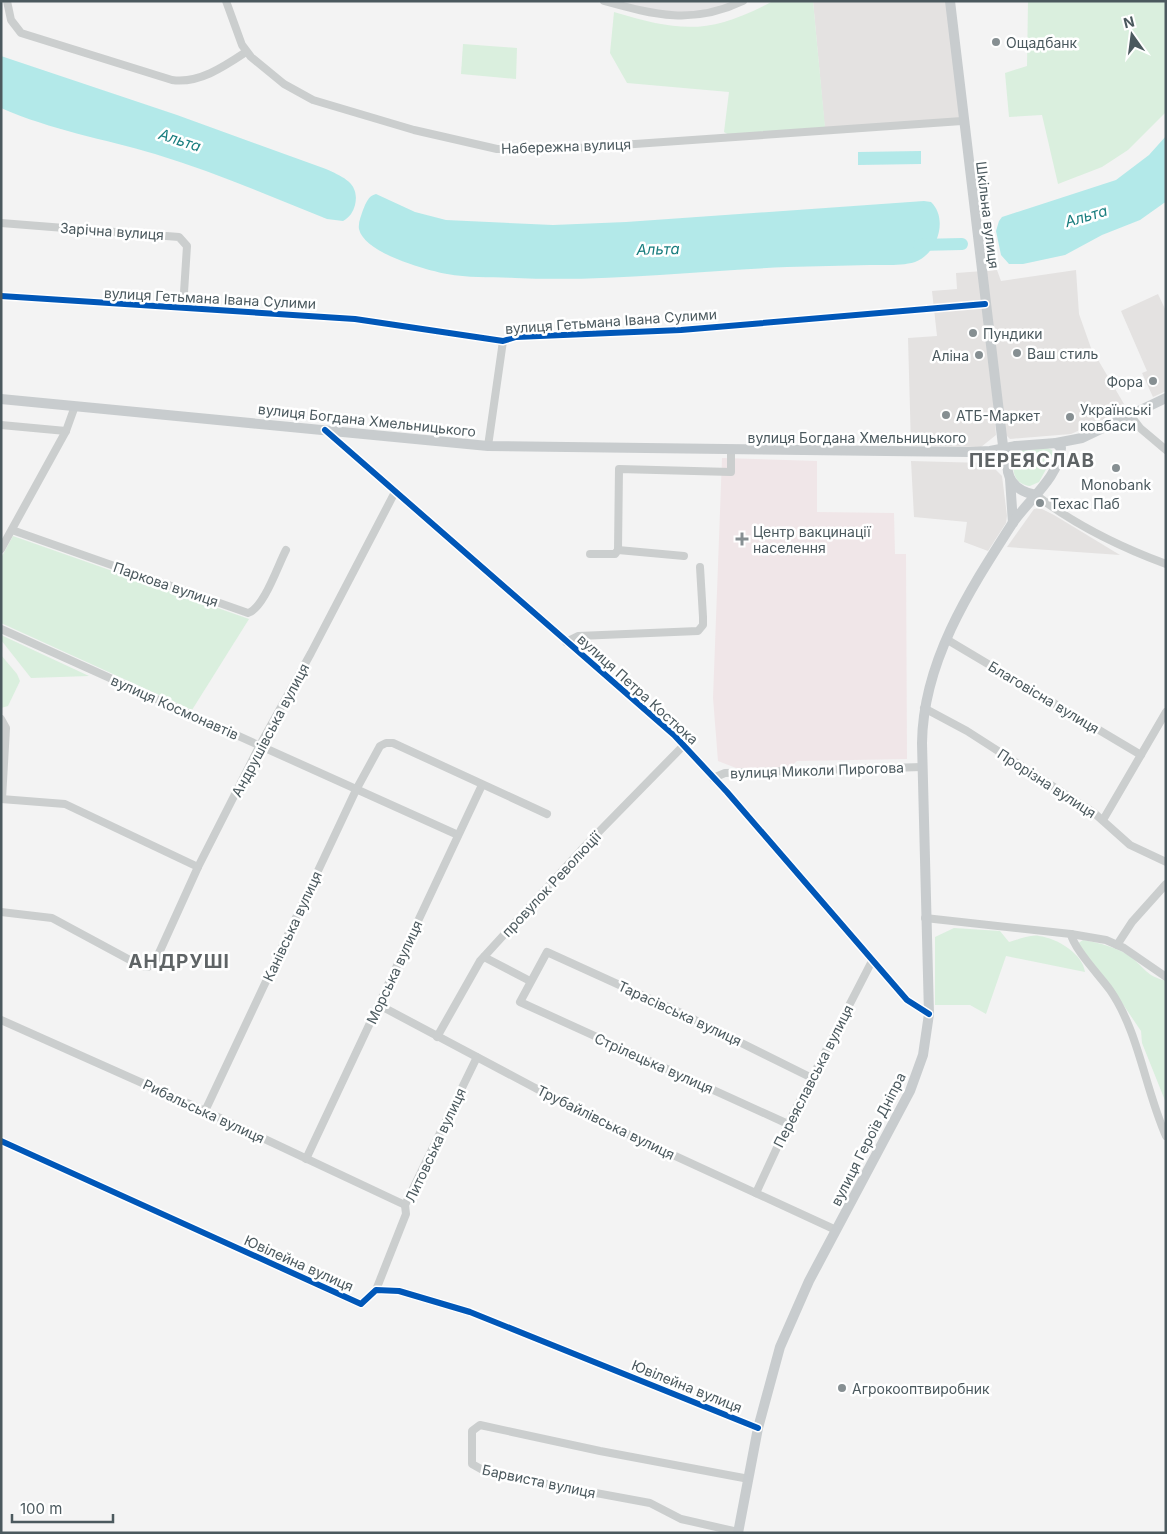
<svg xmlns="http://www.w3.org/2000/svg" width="1167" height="1534" viewBox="0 0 1167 1534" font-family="Inter,sans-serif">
<rect width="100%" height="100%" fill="#f3f3f3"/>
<!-- commercial -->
<g fill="#e4e2e1">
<path d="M813 1H950L962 121 825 131Z"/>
<path d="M997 270 1001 281 1076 270 1079 314 1091 348 1127 409 1071 434 1010 439 1003 432 988 341 996 435 981 447 911 446 908 338 937 336 932 291 957 289 956 273Z"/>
<path d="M1158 294 1166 311V391L1153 397 1142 373 1147 371 1121 311Z"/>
<path d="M911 461 985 463 994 468 1002 476 1007 516 1006 523 988 551 964 542 967 522 914 517Z"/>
<path d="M1040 508 1054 515 1120 555 1007 547 1034 509Z"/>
</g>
<!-- education -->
<path fill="#e5e4e5" d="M604 1H742L684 17Z"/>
<!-- medical -->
<path fill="#f0e6e8" d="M722 458 817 461V512L894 513 895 554H906L907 759 797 761 788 769 736 768 718 761 713 698Z"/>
<!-- green -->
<g fill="#daefde">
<path d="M773 1H813L825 127 729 135 724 132 729 92 627 83 610 53 614 12C681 32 709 35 773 1Z"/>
<path d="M1028 1H1166V112L1128 150 1102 167 1058 184 1042 115 1009 117 1005 73 1027 66Z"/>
<path d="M463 44 517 48 516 79 461 74Z"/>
<path d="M1047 448 1052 450 1054 455 1039 482 1030 486C1012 484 1010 466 1017 453L1021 450Z"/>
<path d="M13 536 249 619 192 710 1 623V558Z"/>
<path d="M1 635 89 676 31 678 1 640Z"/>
<path d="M1 655 17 674 20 681 8 706 1 708Z"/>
<path d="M954 928 1000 931 1009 942C1017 940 1031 934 1039 936 1057 938 1083 954 1085 972L1006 956 986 1014 970 1005H935V937Z"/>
<path d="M1083 940C1100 943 1116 947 1131 957 1146 969 1145 975 1166 981V1103L1142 1043 1141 1031 1116 994 1077 944Z"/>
</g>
<!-- water -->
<g fill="#b3e9e9">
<path d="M1 56 177 115 326 169C343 177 360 183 355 205 353 212 350 217 343 221L327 219C270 196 214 172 155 154 104 139 51 130 1 108Z"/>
<path d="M1166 136V202L1164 203 1140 220 1102 235 1065 255 1023 264H1009L1001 255 996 231 999 221 1002 217 1116 180 1149 155Z"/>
<path d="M921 151V164L858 165V152Z"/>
<path d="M376 194 415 212 446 220 553 225 626 222 924 201 931 202C949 219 937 254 915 262 902 266 885 265 870 265 843 266 815 266 787 267 696 271 606 282 515 278 493 277 469 278 447 274 426 270 364 253 359 229 358 223 361 216 363 210 366 203 368 196 376 194Z"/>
</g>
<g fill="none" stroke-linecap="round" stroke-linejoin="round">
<!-- river -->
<path stroke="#b3e9e9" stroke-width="12" d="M919 245 962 244"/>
<!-- minor -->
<g stroke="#cbcece" stroke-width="8">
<path d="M7 1 11 20 21 33 172 80C199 84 225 66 246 52"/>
<path d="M226 1 242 45 251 57 284 84 313 100 414 130 497 149H563L962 121"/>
<path d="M604 1C655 15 693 25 743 1"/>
<path d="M1 223 179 237 187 246 183 308"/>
<path d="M1 296 355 319 503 341 516 337 681 330 985 304"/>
<path d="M1130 415 1140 428 1166 450"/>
<path d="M1 425 66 431"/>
<path d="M325 430 674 735 727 792 907 1000 929 1014"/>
<path d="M488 446 503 341"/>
<path d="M1036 495C1075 525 1120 547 1166 564"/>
<path d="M12 530 248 613C264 608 278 565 286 550"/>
<path d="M1 549 66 431 75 406"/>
<path d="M618 550 619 469 731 472V450"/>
<path d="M590 554H615L618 550 684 556"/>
<path d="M1 629 458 835"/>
<path d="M946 639 1141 755"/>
<path d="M566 642 578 636 698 631 703 625V617L700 567"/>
<path d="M924 708 967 731 1093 812 1130 845 1166 862"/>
<path d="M1 719 6 728 2 799"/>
<path d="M713 778 725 773 922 767"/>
<path d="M1 799 65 804 198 867"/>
<path d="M1103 820 1166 712"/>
<path d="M1 912 52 918 141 966 148 967 154 964 198 867 260 745 311 653 395 492"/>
<path d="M925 918 1071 934 1106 940 1124 948 1166 977"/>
<path d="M1071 934C1073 948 1100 976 1110 990 1139 1032 1145 1089 1166 1136"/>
<path d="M1117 945 1132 922 1166 884"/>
<path d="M484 957 530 981"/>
<path d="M379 1005 584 1114 836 1230"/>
<path d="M1 1020 205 1111 405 1205"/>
<path d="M437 1037 480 961 585 846 684 745"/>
<path d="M205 1111 356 790 380 746 386 743H393L547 814"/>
<path d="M788 1124 520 1002 547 952 681 1013 812 1078"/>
<path d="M1 1141 361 1304 376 1290 399 1291 470 1312 758 1428"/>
<path d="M306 1159 482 785"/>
<path d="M756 1193 788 1124 872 961"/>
<path d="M376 1290 406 1214 405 1205 477 1057"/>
<path d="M738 1532 681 1519 650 1503 488 1473 472 1464V1431L480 1425 600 1451 749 1479"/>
</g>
<!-- major -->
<g stroke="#c8ccce" stroke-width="10">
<path d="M950 1 1004 454"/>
<path d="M1 399 488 446 969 452 990 451 1016 446"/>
<path d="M1056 443 1082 438 1166 398"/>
<path d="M1010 479 1013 523"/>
<path d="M738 1533 758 1428 780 1347 809 1281 910 1091 923 1055 929 1014 922 743C923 662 969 591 1012 524 1028 500 1059 478 1061 448L1056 443 1016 446C999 468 1009 490 1036 495"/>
</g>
<defs>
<g id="cycleway">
<path d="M1 296 355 319 503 341 516 337 681 330 985 304"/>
<path d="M325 430 674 735 727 792 907 1000 929 1014"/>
<path d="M1 1141 361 1304 376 1290 399 1291 470 1312 758 1428"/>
</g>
</defs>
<!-- cycleway casing -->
<use href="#cycleway" stroke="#fff" stroke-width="9"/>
<!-- cycleway -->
<use href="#cycleway" stroke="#0057b8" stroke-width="6"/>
</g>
<!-- markers -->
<g fill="#868f92" stroke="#fff" stroke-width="2">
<circle cx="996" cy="42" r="5"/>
<circle cx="973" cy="333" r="5"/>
<circle cx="1017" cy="353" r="5"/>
<circle cx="979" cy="355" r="5"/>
<circle cx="1153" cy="381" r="5"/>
<circle cx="946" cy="415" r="5"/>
<circle cx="1070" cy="417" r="5"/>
<circle cx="1116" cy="468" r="5"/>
<circle cx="1040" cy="503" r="5"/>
<path d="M739.5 531.5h5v5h5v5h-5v5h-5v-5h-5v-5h5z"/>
<circle cx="842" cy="1388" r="5"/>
</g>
<g text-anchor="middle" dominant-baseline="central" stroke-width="5" stroke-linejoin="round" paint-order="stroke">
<!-- poi labels -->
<g font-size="14" fill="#4b595e" stroke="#fff" text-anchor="start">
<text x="1006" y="42">Ощадбанк</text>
<text x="983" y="333">Пундики</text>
<text x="1027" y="353">Ваш стиль</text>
<text x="969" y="355" text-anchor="end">Аліна</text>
<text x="1143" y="381" text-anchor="end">Фора</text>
<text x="1080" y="409">Українські<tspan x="1080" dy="16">ковбаси</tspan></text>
<text x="956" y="415">АТБ-Маркет</text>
<text x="1116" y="484" text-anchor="middle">Monobank</text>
<text x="1050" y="503">Техас Паб</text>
<text x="753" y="531">Центр вакцинації<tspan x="753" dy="16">населення</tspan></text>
<text x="852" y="1388">Агрокооптвиробник</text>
</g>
<!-- street labels -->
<g font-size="14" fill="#4b595e" stroke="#fff">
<text transform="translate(566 146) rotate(-2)">Набережна вулиця</text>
<text transform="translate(988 215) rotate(83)">Шкільна вулиця</text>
<text transform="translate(112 231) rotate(4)">Зарічна вулиця</text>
<text transform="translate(210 298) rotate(3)">вулиця Гетьмана Івана Сулими</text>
<text transform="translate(611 321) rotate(-4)">вулиця Гетьмана Івана Сулими</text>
<text transform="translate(367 420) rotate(6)">вулиця Богдана Хмельницького</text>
<text x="857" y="437">вулиця Богдана Хмельницького</text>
<text transform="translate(166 584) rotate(19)">Паркова вулиця</text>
<text transform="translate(638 689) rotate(42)">вулиця Петра Костюка</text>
<text transform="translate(1044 697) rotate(31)">Благовісна вулиця</text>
<text transform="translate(175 707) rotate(24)">вулиця Космонавтів</text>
<text transform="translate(270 730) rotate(-62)">Андрушівська вулиця</text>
<text transform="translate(817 770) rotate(-2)">вулиця Миколи Пирогова</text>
<text transform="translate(1047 783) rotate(33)">Прорізна вулиця</text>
<text transform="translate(551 884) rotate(-47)">провулок Революції</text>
<text transform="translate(292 926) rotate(-65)">Канівська вулиця</text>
<text transform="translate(394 972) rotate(-65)">Морська вулиця</text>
<text transform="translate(680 1013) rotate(25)">Тарасівська вулиця</text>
<text transform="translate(654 1063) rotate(24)">Стрілецька вулиця</text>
<text transform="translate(813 1076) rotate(-63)">Переяславська вулиця</text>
<text transform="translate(204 1111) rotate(25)">Рибальська вулиця</text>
<text transform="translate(606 1122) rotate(26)">Трубайлівська вулиця</text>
<text transform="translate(868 1139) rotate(-63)">вулиця Героїв Дніпра</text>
<text transform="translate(435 1145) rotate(-65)">Литовська вулиця</text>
<text transform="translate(299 1263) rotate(24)">Ювілейна вулиця</text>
<text transform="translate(687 1386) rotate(22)">Ювілейна вулиця</text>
<text transform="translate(539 1481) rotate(12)">Барвиста вулиця</text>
</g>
<!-- water labels -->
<g font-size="15" font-style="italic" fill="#187d7e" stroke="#fff">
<text transform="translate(180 140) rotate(18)">Альта</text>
<text transform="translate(1086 216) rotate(-16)">Альта</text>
<text transform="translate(658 249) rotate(-1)">Альта</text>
</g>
<!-- district labels -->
<g font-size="19" font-weight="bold" letter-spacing="1" fill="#5f6466" stroke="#fff">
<text x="1032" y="460">ПЕРЕЯСЛАВ</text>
<text x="179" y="961">АНДРУШІ</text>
</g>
</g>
<!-- border -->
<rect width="1167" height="1534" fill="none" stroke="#4b595e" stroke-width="5"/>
<!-- north arrow -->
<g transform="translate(1132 35) rotate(346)" stroke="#ffffff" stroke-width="4" paint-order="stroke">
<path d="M0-4L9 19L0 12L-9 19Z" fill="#4b595e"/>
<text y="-8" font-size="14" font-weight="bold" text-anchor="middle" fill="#4b595e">N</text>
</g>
<!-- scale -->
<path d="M12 1514v8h101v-8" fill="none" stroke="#4b595e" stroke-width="2.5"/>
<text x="20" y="1514" font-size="15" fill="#4b595e" stroke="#ffffff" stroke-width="4" paint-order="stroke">100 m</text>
</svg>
